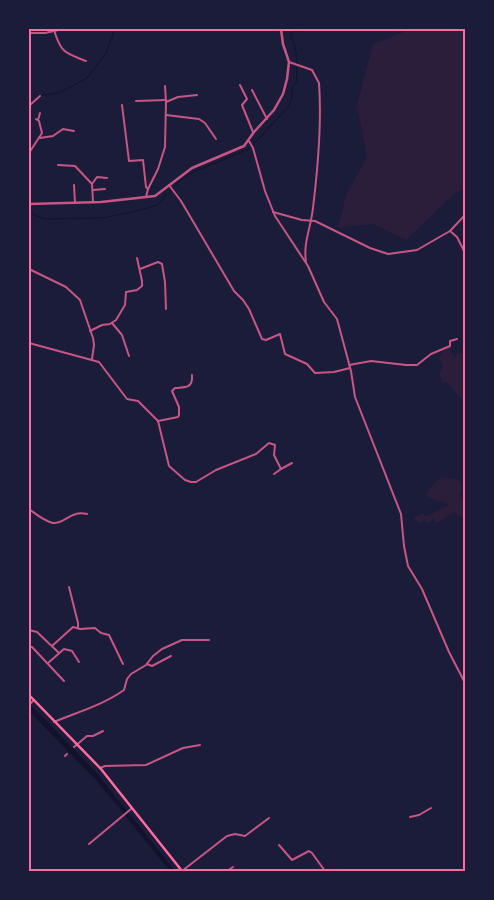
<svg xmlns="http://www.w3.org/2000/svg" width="494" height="900" viewBox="0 0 494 900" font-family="'Asap Condensed',sans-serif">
<rect width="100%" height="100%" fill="#1b1b3a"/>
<!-- green -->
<g fill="#2a1e3b">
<path d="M411 29H465V189L455 193 406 240 373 224 338 228 346 195 367 157 357 105 373 44Z"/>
<path d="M450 346 451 353 455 357 458 353H462L463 360 465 361V403L448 383H442L439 373 443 367 439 358 444 350Z"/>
<path d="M443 477 454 478 461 482 462 489 460 495 463 500 465 501V520L454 512 439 522H434V518L430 522H425L426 518 421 522 415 521 414 517 422 513 426 516C435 514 440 508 449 505L443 501 438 502 425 495 434 483Z"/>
</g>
<!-- water -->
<path fill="#12122b" d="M29 703 95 771 175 871H170L97 781 29 711Z"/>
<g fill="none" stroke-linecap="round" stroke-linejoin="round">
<!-- stream -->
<g stroke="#12122b" stroke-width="1">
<path d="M29 108 42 95 59 93 87 78 106 53 113 35V29"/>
<path d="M29 213 45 219 103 218 141 210 157 205 182 179 196 171 249 149 288 107 292 98V87L296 83C297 77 297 54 295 47 293 41 290 38 291 32L295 31 303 32 305 29"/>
</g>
<!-- minor -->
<g stroke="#c65784" stroke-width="2">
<path d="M54 30C61 53 65 53 86 61"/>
<path d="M29 33H45L63 29"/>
<path d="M289 62 312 70 319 83C322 124 318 167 313 208 311 227 303 243 306 262"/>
<path d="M240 85 247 99 242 105 253 132"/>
<path d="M252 90 267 119"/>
<path d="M136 101 166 100"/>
<path d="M166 102 178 97 197 95"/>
<path d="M122 105 129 161 143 160 146 187 148 189"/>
<path d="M29 106 40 96"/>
<path d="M166 115 199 119 205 123 216 139"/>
<path d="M38 120 40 113"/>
<path d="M40 138 53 136 63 129 74 131"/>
<path d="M249 141 253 148 265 191 275 216 308 266 324 302 337 319 351 371 355 397 401 514 404 546 408 566 422 589 449 652 465 683"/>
<path d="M29 153 42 133 39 121 36 119"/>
<path d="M58 165 75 166 92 184 93 202"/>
<path d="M92 184 97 177 107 178"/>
<path d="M74 185 75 203"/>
<path d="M169 185 181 201 234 291 243 300 249 309 262 339 266 340 280 334 285 354 307 364 315 373 334 372 350 368"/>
<path d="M93 190 105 189"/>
<path d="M146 197 148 189 158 169 165 147 166 102 165 86"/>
<path d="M273 212 302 220 315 221 370 248 388 254 417 250 450 231 457 237 465 253"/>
<path d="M450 231 465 215"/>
<path d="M29 269 66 287 80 300 93 338 94 345 92 359"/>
<path d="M140 269 158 262 162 264 165 282 166 309"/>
<path d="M112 323 122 335 129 356"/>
<path d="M90 331 102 325 110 324 116 320 125 305 126 292 137 290 142 286V281L137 258"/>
<path d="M29 343 99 362 127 399 138 401 158 421 169 466 185 480 191 482H196L216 470 256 454 269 443 275 445 274 455 281 469 292 463"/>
<path d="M349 365 371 361 406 365H417L431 354 450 346V341L457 339"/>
<path d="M158 421 178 417 179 415V407L172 391 175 388C185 387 193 389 192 375"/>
<path d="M274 474 281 469"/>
<path d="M29 509C36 514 44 521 53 523 65 524 70 510 87 514"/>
<path d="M69 587 78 623V628"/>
<path d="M29 630 37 632 59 653"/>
<path d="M52 646 73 627 80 629 95 628 101 633 109 635 123 664"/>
<path d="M29 647H32L64 681"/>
<path d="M48 663 64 649 72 651 79 662"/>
<path d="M147 664 152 666 171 656"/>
<path d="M29 705 34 700"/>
<path d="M54 722C78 712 103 705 124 690L127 679 131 674 146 665 153 656 162 649 182 640H209"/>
<path d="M74 747 87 736H93L103 731"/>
<path d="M65 756 67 754"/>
<path d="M100 768 105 766 146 765 183 748 200 745"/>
<path d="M410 817 419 815 431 808"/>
<path d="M89 844 131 809"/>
<path d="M279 845 292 860 309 851 312 853 325 871"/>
<path d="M182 871 227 836 235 834 245 836 269 818"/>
<path d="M227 871 233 867"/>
</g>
<!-- tertiary -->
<path stroke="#c65784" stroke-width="2.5" d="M29 204 101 202 155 196 192 168 244 146 254 132 274 110 283 94 287 79 289 62 283 44 281 29"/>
<!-- secondary -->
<path stroke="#ff6b9d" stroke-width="2.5" d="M29 695 101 769 182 871"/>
</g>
<!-- border -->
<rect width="494" height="900" fill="none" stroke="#1b1b3a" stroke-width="60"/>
<rect x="30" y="30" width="434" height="840" fill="none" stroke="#ff6b9d" stroke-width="2"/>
</svg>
